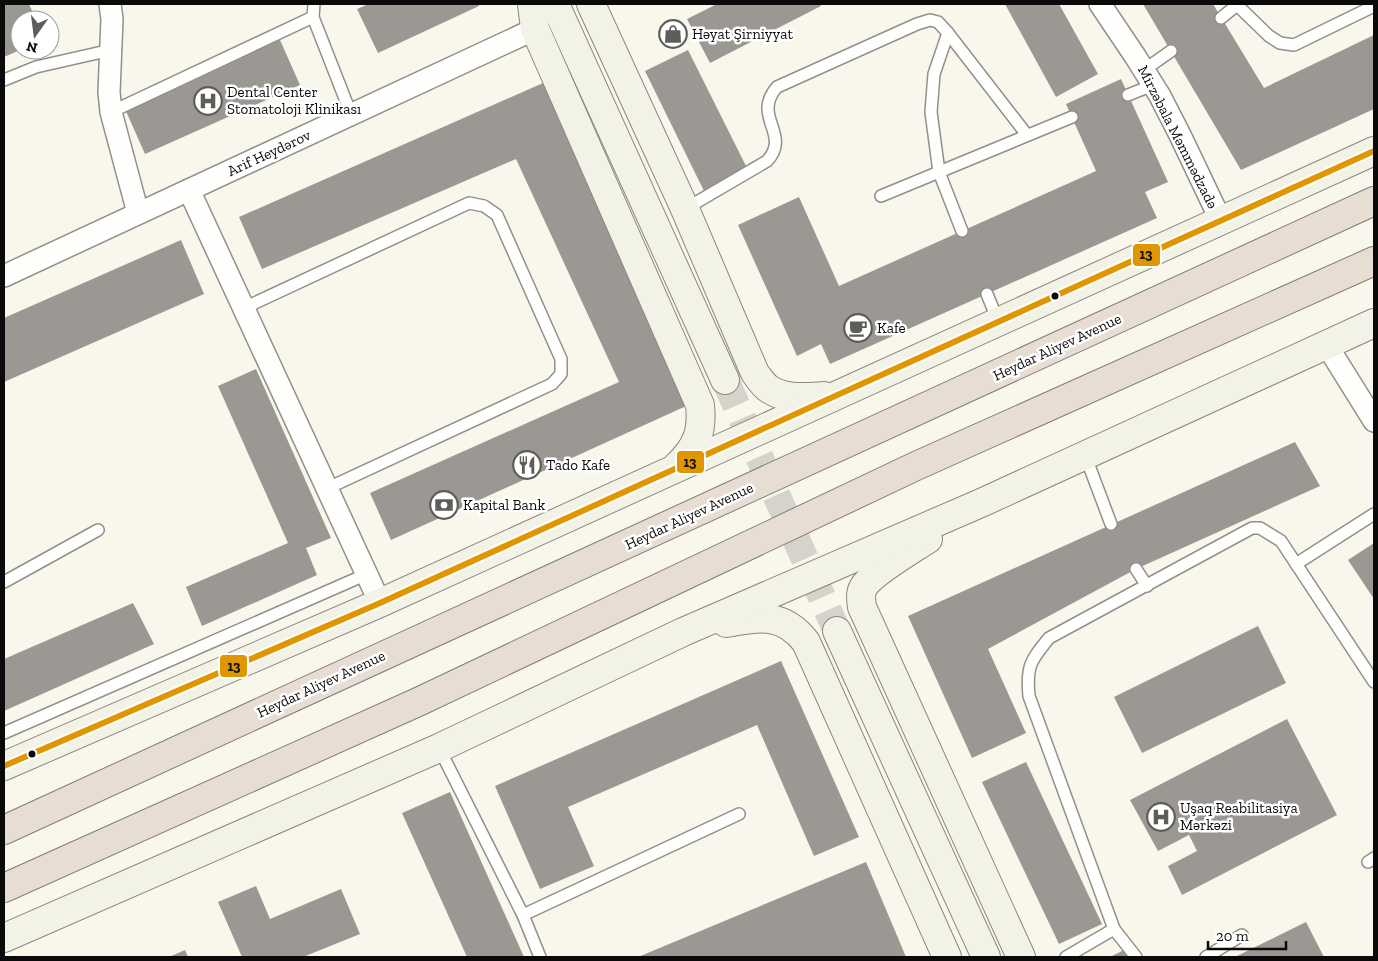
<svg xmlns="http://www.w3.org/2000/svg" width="1378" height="961" viewBox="0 0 1378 961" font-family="'Zilla Slab',serif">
<rect width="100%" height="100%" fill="#f9f6ec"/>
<!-- building -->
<g fill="#9b9893">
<path d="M4 4H29L36 20H20V50L4 57Z"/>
<path d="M369 4H478L479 6 378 53 357 9Z"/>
<path d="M717 4H820L821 6 710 63 687 19Z"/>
<path d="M1005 4H1059L1098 74 1056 97Z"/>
<path d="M1143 4H1213L1264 88 1374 35V109L1241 170Z"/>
<path d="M280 40 300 85 145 154 125 109Z"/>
<path d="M688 50 748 170 704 191 645 71Z"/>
<path d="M1121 79 1168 182 1145 192 1157 218 830 364 821 344 797 356 738 225 799 197 839 286 1096 171 1066 104Z"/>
<path d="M543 83 687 399 684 407 391 540 370 493 619 382 516 159 262 269 239 217Z"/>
<path d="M181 240 204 294 4 382V318Z"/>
<path d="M256 369 331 538 306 548 317 575 202 626 186 587 288 543 218 386Z"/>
<path d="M1295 442 1320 486 1136 569 988 649 1026 733 972 758 908 616Z"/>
<path d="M1374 543V599L1348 560Z"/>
<path d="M133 603 154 644 4 711V659Z"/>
<path d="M1258 626 1286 683 1142 753 1114 697Z"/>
<path d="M781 661 859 837 814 856 757 725 568 807 594 866 540 889 495 786Z"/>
<path d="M1287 719 1337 815 1182 895 1168 866 1197 851 1189 835 1158 851 1130 800Z"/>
<path d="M1026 762 1102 924 1059 944 982 782Z"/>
<path d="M450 792 498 899 524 957H467L402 813Z"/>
<path d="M866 862 906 957H638Z"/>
<path d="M256 886 270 919 341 889 360 934 303 957H242L218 902Z"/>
<path d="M1306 922 1324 957H1235Z"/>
<path d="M1126 949 1130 957H1110Z"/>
<path d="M185 950 188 957H169Z"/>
</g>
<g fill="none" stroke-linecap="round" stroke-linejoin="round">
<!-- secondary-tunnel -->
<path stroke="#d5d3ca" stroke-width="28" stroke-dasharray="28 14" stroke-linecap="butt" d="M725 380 837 631"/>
<defs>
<g id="lane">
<path d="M314 4 313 17 351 114"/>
<path d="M1236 4 1269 36 1280 43 1294 45 1374 6"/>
<path d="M1221 18 1237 5"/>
<path d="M948 33 934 74 931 112 939 172 962 231"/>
<path d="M1144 70 1171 51"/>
<path d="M4 80 36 67 111 50"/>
<path d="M1128 95 1153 85"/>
<path d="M111 112 313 17"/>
<path d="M881 196 1072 117"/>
<path d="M685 209 767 161C792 134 751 117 777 87L917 24 930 20 938 22 948 33 1027 135"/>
<path d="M987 294 998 321"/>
<path d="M244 308 469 203 484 206 497 215 561 359V374L552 384 328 488"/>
<path d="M1085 455 1111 524"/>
<path d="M1296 564 1374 514"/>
<path d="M1136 569 1147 586"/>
<path d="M4 582 98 530"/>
<path d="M4 733 367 574"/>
<path d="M439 748 523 915 540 957"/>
<path d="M1368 862 1374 858"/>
<path d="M523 915 739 814"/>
<path d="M1114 929 1136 957"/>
<path d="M1066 957 1114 929 1029 696C1026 666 1031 660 1049 638L1252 528H1260L1281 541 1374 682"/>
<path d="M1206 957 1242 935"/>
</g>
<g id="street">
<path d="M110 4 112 19 109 92 111 112 138 213"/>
<path d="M1100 4 1135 56 1160 96 1180 135 1221 221"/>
<path d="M189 190 380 603"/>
<path d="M4 276 535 29"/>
<path d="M1326 344 1374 421"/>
</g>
<g id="secondary">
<path d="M532 4 535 29 700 405C703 433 696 448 676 467"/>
<path d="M555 4 725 380"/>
<path d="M591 4 685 209 755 373C759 378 763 385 769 389 785 400 806 397 824 396"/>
<path d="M928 539C913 549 870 574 863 588 860 594 861 600 862 607L1021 957"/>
<path d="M726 623C759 617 783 612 806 642L947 957"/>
<path d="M837 631 986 957"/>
<path d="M4 766 380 603 1374 151"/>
<path d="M4 938 439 748 683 632 981 503 1374 323"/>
</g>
<g id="highway">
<path d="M4 830 1374 201"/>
<path d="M4 888 418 702 916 466 1374 261"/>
</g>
</defs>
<!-- lane casing -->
<use href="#lane" stroke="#92908c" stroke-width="14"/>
<!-- street casing -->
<use href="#street" stroke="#92908c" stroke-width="24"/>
<!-- secondary casing -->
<use href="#secondary" stroke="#888782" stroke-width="30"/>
<!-- highway casing -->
<use href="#highway" stroke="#7f7e79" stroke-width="30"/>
<!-- lane -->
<use href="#lane" stroke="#fefefc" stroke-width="11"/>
<!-- street -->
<use href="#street" stroke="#fefefc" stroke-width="21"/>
<!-- secondary -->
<use href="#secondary" stroke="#f3f2e7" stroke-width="28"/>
<!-- highway -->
<use href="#highway" stroke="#e7ddd3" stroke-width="28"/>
<defs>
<path id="bus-1" d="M4 766 380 603 1374 151"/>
</defs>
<!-- bus-1 casing -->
<use href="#bus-1" stroke="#fff" stroke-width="10"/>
<!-- bus-1 -->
<use href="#bus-1" stroke="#df9601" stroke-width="6"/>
</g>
<!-- icons -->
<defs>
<symbol id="shop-ring" viewBox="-11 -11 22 22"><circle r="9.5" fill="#fff" stroke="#5e5d59" stroke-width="1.5"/><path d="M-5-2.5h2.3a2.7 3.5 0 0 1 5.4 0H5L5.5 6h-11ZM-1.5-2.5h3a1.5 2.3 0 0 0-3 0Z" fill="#5e5d59"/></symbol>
<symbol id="hospital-ring" viewBox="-11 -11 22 22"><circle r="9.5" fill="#fff" stroke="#5e5d59" stroke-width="1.5"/><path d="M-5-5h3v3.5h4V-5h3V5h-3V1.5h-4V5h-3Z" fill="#5e5d59"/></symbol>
<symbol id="cafe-ring" viewBox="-11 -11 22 22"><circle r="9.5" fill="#fff" stroke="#5e5d59" stroke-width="1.5"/><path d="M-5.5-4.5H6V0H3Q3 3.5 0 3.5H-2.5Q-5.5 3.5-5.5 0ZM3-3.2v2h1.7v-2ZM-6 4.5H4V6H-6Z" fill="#5e5d59"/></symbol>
<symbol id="restaurant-ring" viewBox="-11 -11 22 22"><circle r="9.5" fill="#fff" stroke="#5e5d59" stroke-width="1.5"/><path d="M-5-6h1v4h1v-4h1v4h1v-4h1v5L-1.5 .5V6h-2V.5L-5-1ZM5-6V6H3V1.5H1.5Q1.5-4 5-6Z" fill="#5e5d59"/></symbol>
<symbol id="bank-ring" viewBox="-11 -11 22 22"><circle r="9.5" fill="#fff" stroke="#5e5d59" stroke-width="1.5"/><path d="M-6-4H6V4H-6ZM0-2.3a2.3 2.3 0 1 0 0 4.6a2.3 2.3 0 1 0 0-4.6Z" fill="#5e5d59"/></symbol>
</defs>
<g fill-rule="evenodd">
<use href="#shop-ring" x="657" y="18" width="32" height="32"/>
<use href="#hospital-ring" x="192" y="85" width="32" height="32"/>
<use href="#cafe-ring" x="842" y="312" width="32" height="32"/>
<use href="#restaurant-ring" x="511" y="449" width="32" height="32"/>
<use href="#bank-ring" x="428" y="489" width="32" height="32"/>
<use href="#hospital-ring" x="1145" y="801" width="32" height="32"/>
</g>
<!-- markers -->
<g fill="#0a0a0a" stroke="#fff" stroke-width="2">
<circle cx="1055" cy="296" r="4.5"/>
<circle cx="32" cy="754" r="4.5"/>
</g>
<g text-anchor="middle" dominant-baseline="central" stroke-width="5" stroke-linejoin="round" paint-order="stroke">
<!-- poi labels -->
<g font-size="15" fill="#0a0a0a" stroke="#fff" text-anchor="start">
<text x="692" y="34">Həyat Şirniyyat</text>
<text x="227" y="92">Dental Center<tspan x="227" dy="17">Stomatoloji Klinikası</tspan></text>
<text x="877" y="328">Kafe</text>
<text x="546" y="465">Tado Kafe</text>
<text x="463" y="505">Kapital Bank</text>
<text x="1180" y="808">Uşaq Reabilitasiya<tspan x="1180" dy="17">Mərkəzi</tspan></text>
</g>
<!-- street labels -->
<g font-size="15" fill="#0a0a0a" stroke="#fff">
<text transform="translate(1178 137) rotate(63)">Mirzəbala Məmmədzadə</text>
<text transform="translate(269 153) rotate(-25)">Arif Heydərov</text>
<text transform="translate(1057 347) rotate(-25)">Heydar Aliyev Avenue</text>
<text transform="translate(689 516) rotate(-25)">Heydar Aliyev Avenue</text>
<text transform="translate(321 684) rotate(-25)">Heydar Aliyev Avenue</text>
</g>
</g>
<g stroke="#fff" stroke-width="2">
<rect x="1132" y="243" width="29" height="24" rx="5" fill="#df9601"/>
<rect x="676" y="450" width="29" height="24" rx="5" fill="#df9601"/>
<rect x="219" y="654" width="29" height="24" rx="5" fill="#df9601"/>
</g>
<g font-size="14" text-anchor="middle" font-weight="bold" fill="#111">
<text x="1146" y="259">13</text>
<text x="690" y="467">13</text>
<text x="234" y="671">13</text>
</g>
<!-- border -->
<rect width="1378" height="961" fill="none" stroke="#0a0a0a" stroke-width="10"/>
<!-- north arrow -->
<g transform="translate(35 35) rotate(194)"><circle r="24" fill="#ffffff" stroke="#9d9d9d"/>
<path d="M0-4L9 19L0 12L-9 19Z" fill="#5e5d59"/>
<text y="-8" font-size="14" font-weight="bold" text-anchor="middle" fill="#0a0a0a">N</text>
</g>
<!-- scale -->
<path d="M1208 941v8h78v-8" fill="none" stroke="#0a0a0a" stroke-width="2.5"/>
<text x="1216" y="941" font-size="15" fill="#0a0a0a" stroke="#ffffff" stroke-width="4" paint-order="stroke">20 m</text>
</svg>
